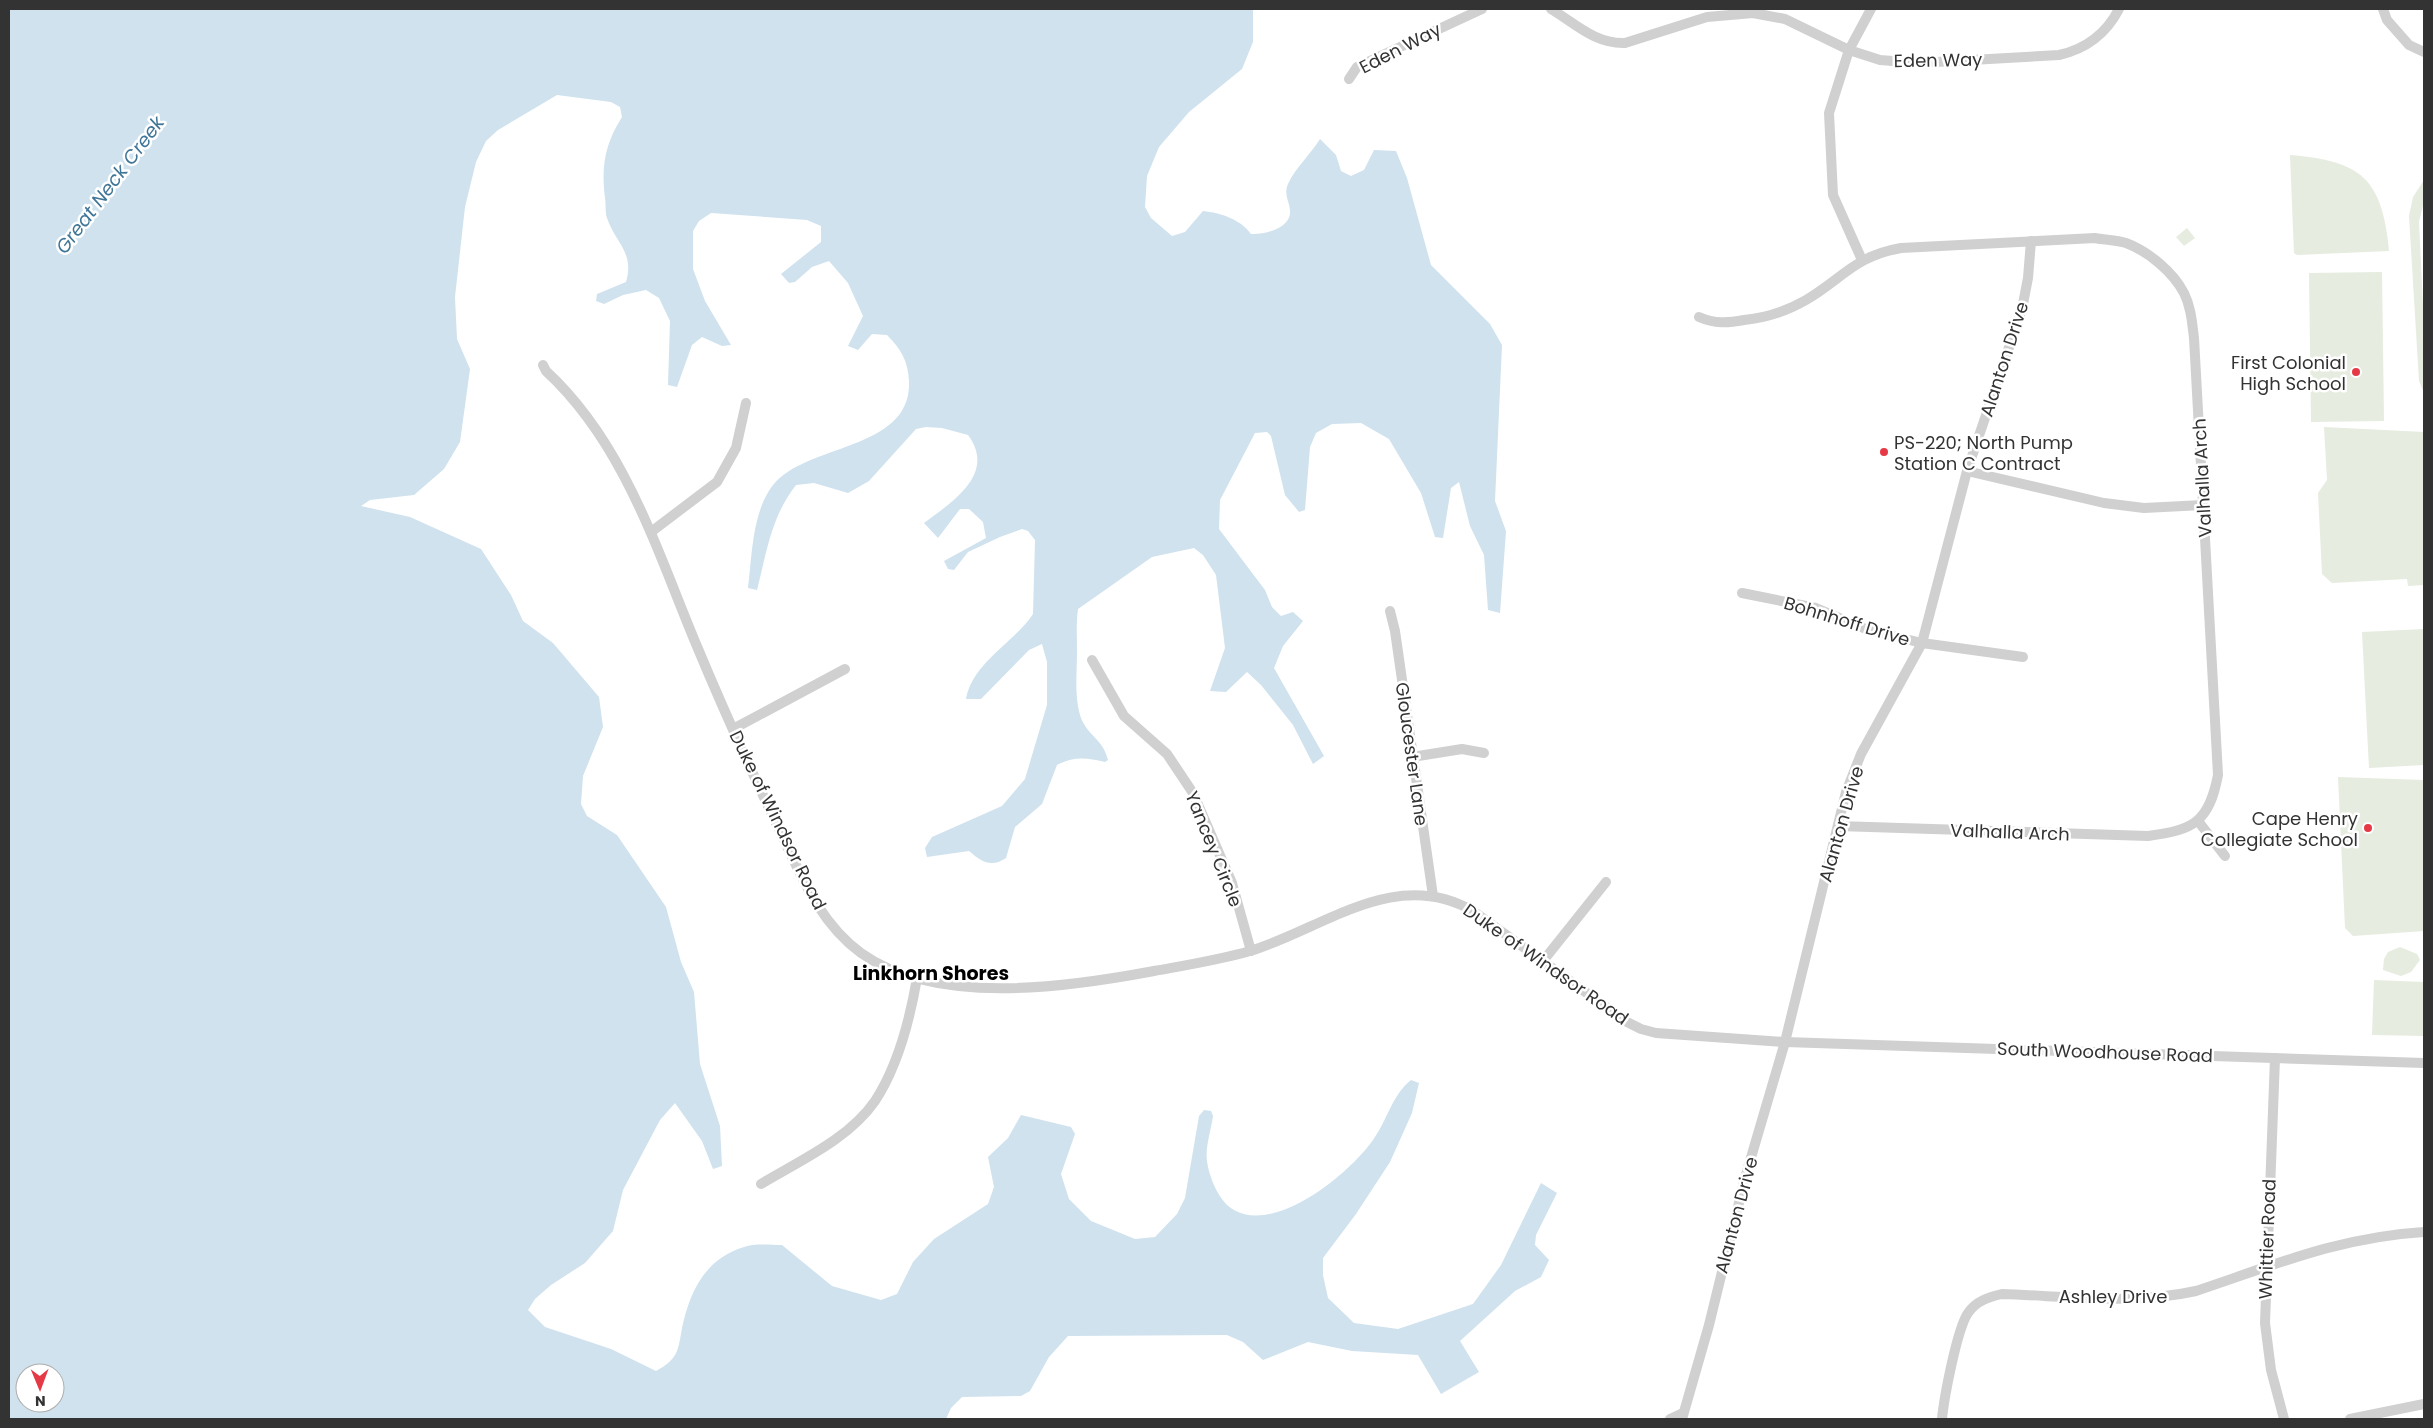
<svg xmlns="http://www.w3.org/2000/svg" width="2433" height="1428" viewBox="0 0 2433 1428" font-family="Poppins,sans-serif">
<rect width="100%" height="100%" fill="#fff"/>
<!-- green -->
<g fill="#e6ecdf">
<path d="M2290 155C2361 161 2382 178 2389 251L2297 255 2294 253Z"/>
<path d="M2424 180V201L2419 222 2424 327V393L2419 381 2409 216 2413 197Z"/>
<path d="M2187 228 2195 238 2184 246 2176 237Z"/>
<path d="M2382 272 2384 421 2311 422 2309 273Z"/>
<path d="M2324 427 2424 432V585L2408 586 2407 579 2332 583 2322 574 2318 493 2327 480Z"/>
<path d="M2424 629V765L2369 768 2362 632Z"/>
<path d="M2338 777 2424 780V931L2353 936 2345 928Z"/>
<path d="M2400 947 2417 954 2420 960 2411 972 2401 976 2383 970 2384 959 2388 952Z"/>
<path d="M2374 980 2424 982V1036L2372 1035Z"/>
</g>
<!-- water -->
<path fill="#cfe2ee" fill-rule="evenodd" d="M9 9H1253V42L1242 69 1189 112 1159 147 1147 176 1145 207 1151 218 1172 236 1185 232 1203 211C1221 213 1240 219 1251 234 1263 235 1288 229 1290 214 1291 203 1283 196 1288 184 1295 168 1311 154 1320 139L1336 155 1341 171 1351 176 1364 170 1374 150 1396 151 1407 178 1431 265 1490 324 1502 345 1495 501 1506 531 1500 613 1488 610 1484 555 1470 526 1459 482 1451 488 1443 538 1435 537 1421 493 1389 439 1361 423 1332 424 1316 433 1310 447 1305 510 1299 512 1285 495 1271 436 1267 432 1255 433 1220 500 1219 529 1265 590 1272 607 1281 616 1293 612 1303 621 1283 646 1274 668 1324 756 1313 764 1293 725 1261 685 1247 672 1226 692 1210 691 1225 648 1216 575 1203 555 1194 548 1152 557 1078 609C1076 624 1077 637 1077 652 1077 674 1074 697 1081 718 1088 736 1103 739 1108 760L1105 762C1087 758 1074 756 1057 765L1042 804 1015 827 1006 858C991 868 982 862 969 851L927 857 925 848 932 837 1002 806 1025 779 1047 705V662L1042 644 1029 650 981 699H966C973 662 1014 643 1033 614L1035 540 1028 531 1022 529 1000 537 968 552 954 570 948 569 944 561 986 538 983 522 969 509H960L938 538 924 523C952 502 997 474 968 435L942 428 926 427 916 429 869 481 848 493 814 483 796 485C771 517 767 551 757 590L748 588C752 556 752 512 773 485 806 443 912 451 909 381 908 361 901 349 887 335L872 334 858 350 848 346 863 316 848 283 829 261 812 267 795 282 789 283 781 274 821 242V226L807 220 711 213 699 221 693 231V269L705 301 731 345 722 346 702 337 692 345 677 387 668 385 670 321 659 298 646 290 623 295 604 304 596 301 597 294 626 282C635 253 615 242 607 218 605 212 606 204 605 198 601 166 605 144 622 117L620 107 611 102 557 95 498 130 486 141 476 162 465 207 455 297 457 339 470 369 460 442 444 469 414 495 370 500 361 506 410 517 481 549 511 595 523 621 553 643 599 697 603 727 583 776 581 804 587 816 617 835 666 907 681 962 694 992 700 1064 720 1126 722 1166 713 1169 702 1141 675 1103 660 1120 623 1190 613 1231 585 1263 551 1285 535 1299 528 1310 545 1327 611 1349 656 1371C678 1359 678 1351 682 1328 690 1291 705 1259 744 1247 755 1243 770 1245 782 1245L832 1286 881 1300 897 1294 913 1262 934 1239 988 1204 994 1187 988 1157 1008 1138 1021 1115 1071 1127 1075 1134 1061 1174 1069 1199 1091 1221 1135 1239 1155 1237 1177 1214 1185 1198 1199 1116 1204 1110 1211 1111 1213 1116C1211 1130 1205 1148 1207 1161 1209 1177 1219 1202 1234 1210 1276 1234 1349 1174 1373 1140 1387 1121 1392 1095 1411 1080L1419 1083 1412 1113 1390 1162 1356 1214 1323 1258V1275L1328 1298 1354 1323 1398 1329 1473 1304 1501 1265 1541 1183 1557 1193 1536 1235 1535 1245 1549 1260 1541 1277 1515 1291 1460 1341 1479 1372 1441 1394 1418 1355 1352 1351 1308 1342 1263 1360 1243 1342 1227 1335 1068 1336 1049 1357 1030 1391 1021 1396 962 1397 951 1408 946 1419H9ZM25 1373H55V1403H25Z"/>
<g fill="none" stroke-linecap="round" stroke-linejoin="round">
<!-- minor -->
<g stroke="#d0d0d0" stroke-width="10">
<path d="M1551 9C1576 24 1595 44 1625 43L1707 17 1753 13 1785 19 1849 50 1880 60 1918 63 2059 55C2086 49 2106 34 2119 9"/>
<path d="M2383 9 2387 20 2409 45 2424 52"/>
<path d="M1349 79 1357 67 1482 9"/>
<path d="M1862 260 1833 195 1829 113 1849 50 1871 9"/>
<path d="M1699 317C1715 324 1728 323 1744 320 1765 318 1787 311 1806 300 1843 278 1855 256 1901 248L2095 238C2105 240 2116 240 2126 243 2148 251 2173 272 2184 293 2191 307 2192 322 2194 338L2218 775C2209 822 2194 830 2148 836L1838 826"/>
<path d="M543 365 546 371C624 443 656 548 696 644 721 704 748 764 776 823 799 870 817 921 861 953 936 1007 1069 987 1154 971 1187 965 1219 960 1250 951 1323 929 1395 866 1473 911L1627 1022 1641 1029 1656 1033 1785 1042 2424 1063"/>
<path d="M1967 471 2104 503 2144 508 2203 505"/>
<path d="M651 532 717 482 736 448 746 403"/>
<path d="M1742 593 1816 608 1868 630 1922 643 2023 657"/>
<path d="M1390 611 1395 631 1433 896"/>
<path d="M1092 660 1124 716 1167 754 1193 793 1232 883 1251 951"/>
<path d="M733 729 845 669"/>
<path d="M1412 757 1462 749 1484 753"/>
<path d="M2198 821 2225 856"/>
<path d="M1543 961 1606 882"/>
<path d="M2275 1058 2265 1323 2271 1370 2284 1419"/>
<path d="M761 1184C799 1161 849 1139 875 1101 898 1066 910 1019 917 978"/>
<path d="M1670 1419 1683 1413"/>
<path d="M1682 1419 1709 1325 1745 1178 1785 1042 1846 792 1861 754 1922 643 1967 471 2022 309 2028 278 2031 241"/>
<path d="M1942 1419C1944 1398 1957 1329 1968 1313 1976 1301 1989 1297 2002 1294 2066 1296 2133 1305 2196 1291 2274 1265 2340 1237 2424 1232"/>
<path d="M2350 1419 2424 1404"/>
</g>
</g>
<!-- markers -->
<g fill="#e63946" stroke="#fff" stroke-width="2">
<circle cx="2356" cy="372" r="5"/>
<circle cx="1884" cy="452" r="5"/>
<circle cx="2368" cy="828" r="5"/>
</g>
<g text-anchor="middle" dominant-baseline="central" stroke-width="5" stroke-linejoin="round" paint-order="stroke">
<!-- street labels -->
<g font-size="18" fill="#333" stroke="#fff">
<text transform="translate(1400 48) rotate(-27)">Eden Way</text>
<text transform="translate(1938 60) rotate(-1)">Eden Way</text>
<text transform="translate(2004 359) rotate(-72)">Alanton Drive</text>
<text transform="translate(2202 478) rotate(-93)">Valhalla Arch</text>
<text transform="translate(1847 621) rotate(17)">Bohnhoff Drive</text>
<text transform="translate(1412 754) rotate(82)">Gloucester Lane</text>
<text transform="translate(778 820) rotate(64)">Duke of Windsor Road</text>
<text transform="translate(1841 824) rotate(-74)">Alanton Drive</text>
<text transform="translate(2010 832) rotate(2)">Valhalla Arch</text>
<text transform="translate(1214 849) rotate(68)">Yancey Circle</text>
<text transform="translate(1546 964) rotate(35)">Duke of Windsor Road</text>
<text transform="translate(2105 1052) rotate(2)">South Woodhouse Road</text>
<text transform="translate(1736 1215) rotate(-75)">Alanton Drive</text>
<text transform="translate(2267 1239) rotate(-88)">Whittier Road</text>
<text x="2113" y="1296">Ashley Drive</text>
</g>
<!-- poi labels -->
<g font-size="18" fill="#333" stroke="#fff" text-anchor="end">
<text x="2346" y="362">First Colonial<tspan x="2346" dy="21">High School</tspan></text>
<text x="1894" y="442" text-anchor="start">PS-220; North Pump<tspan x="1894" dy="21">Station C Contract</tspan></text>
<text x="2358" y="818">Cape Henry<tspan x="2358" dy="21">Collegiate School</tspan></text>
</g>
<!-- water labels -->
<g font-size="19" font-style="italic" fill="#3f7597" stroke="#fff">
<text transform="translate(110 185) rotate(-53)">Great Neck Creek</text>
</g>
<!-- neighbourhood labels -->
<g font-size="19" font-weight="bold" fill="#000" stroke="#fff">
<text x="931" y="973">Linkhorn Shores</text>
</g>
</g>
<!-- border -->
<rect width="2433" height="1428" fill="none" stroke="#333333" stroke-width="20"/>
<!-- north arrow -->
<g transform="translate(40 1388) rotate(179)"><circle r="24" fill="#ffffff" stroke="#adadad"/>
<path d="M0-4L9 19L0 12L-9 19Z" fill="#e63946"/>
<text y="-8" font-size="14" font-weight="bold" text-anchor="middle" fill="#333333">N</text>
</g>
</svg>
